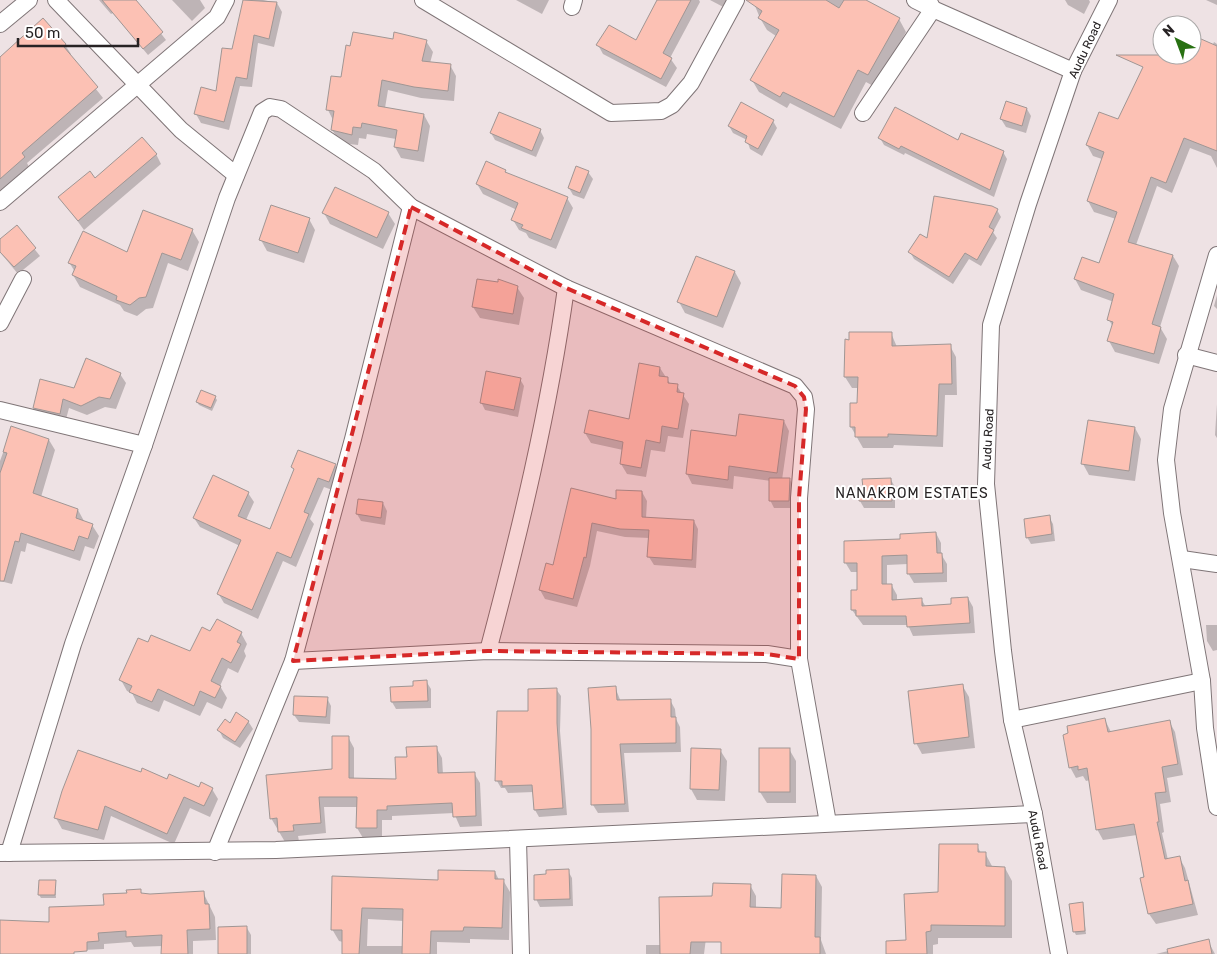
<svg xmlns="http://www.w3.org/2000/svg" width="1217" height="954" viewBox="0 0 1217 954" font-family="Rubik,sans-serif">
<rect width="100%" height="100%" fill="#eee2e4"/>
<!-- shadow -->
<g fill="#0003" fill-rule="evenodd">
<path d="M99 0H135L166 40 148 55 113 13 111 14Z"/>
<path d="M172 0H200L205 8 192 21Z"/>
<path d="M245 0H263L277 3 282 12 274 47 258 43 252 87 240 86 229 130 201 123 196 114 217 93 233 50Z"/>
<path d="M516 0H549L542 14Z"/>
<path d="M658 0H699L700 2 670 58 677 68 666 87 603 54 598 45 636 42Z"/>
<path d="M710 0H735L729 10Z"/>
<path d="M758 0H863L899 19 906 32 875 87 866 82 841 129 790 103 787 108 759 92 752 80 776 36 767 30 760 18 755 6Z"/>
<path d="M1065 0H1089L1090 2 1084 14 1068 5Z"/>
<path d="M1206 0H1217V5Z"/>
<path d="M43 20 65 45 71 54 70 56 103 98 27 163 29 167 0 193V59Z"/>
<path d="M1192 37 1212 46 1214 42 1217 44V168L1211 156 1190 148 1172 193 1157 186 1136 245 1173 256 1179 266 1160 327 1167 339 1159 364 1115 352 1109 341 1113 327 1109 320 1114 302 1081 290 1075 279 1100 265 1116 219 1094 212 1088 201 1102 159 1093 156 1087 145 1119 121 1167 55H1192Z"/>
<path d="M394 40 426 41 433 52 430 63 450 65 456 76 454 101 421 98 388 90 385 108 424 115 430 126 424 162 401 158 395 147 396 139 367 134 366 139 359 138 358 145 341 143 332 130 333 120 328 110 342 79Z"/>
<path d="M1027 109 1031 116 1026 133 1006 127 1001 119Z"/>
<path d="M773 121 777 128 762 156 750 149 747 140 733 133 729 126Z"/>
<path d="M540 130 544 138 536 157 495 140 491 133Z"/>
<path d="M880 138 1003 152 1007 159 994 197 905 153 904 155 884 145Z"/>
<path d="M156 154 161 164 84 230 60 197Z"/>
<path d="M505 171 507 174 567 198 573 208 556 249 529 238 526 233 519 230 513 220 517 210 483 194 477 184Z"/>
<path d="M588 172 593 179 584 199 573 195 569 188Z"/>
<path d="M991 207 997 210 1001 217 993 232 997 238 981 266 969 259 953 284 914 259 910 252Z"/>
<path d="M324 213H388L395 224 383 249 330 224Z"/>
<path d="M309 219 315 230 304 263 267 251 261 240Z"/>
<path d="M16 226 40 256 18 274 0 252V241Z"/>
<path d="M192 230 199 242 188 271 168 263 153 308 146 309 137 316 124 311 120 305 80 287 73 275 75 272 69 262 128 254Z"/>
<path d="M735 272 741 283 723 328 685 313 679 302Z"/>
<path d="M517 287 524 298 519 325 480 318 473 307Z"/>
<path d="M1217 295V309L1214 306Z"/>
<path d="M891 333 897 347 950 346 956 357 957 395H945L943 447 894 445 893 448H863L851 427 858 405 859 388H852L845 377Z"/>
<path d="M660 368 671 385 677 386 689 404 683 438 668 436 665 452 651 450 646 477 627 474 621 464 623 450 591 443 585 433 630 420Z"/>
<path d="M120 374 126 383 116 409 105 407 87 415 69 408 65 423 40 417 34 408 75 389Z"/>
<path d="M520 379 524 386 518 417 485 410 481 402Z"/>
<path d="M215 397 217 400 212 411 199 405 197 402Z"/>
<path d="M1217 404V438L1215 435Z"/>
<path d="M784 421 789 431 782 480H790L794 487 793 508H774L770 500 771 481 734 476 733 489 692 484 687 474Z"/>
<path d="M12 428 49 440 55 450 41 497 78 510 84 521 92 525 99 536 94 549 85 546 80 561 27 543 25 552 21 551 12 584 0 581V461Z"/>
<path d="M1135 428 1141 439 1135 481 1089 475 1083 464Z"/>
<path d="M335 465 341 475 335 491 324 487 310 519 314 524 296 567 283 561 258 619 224 603 218 593 240 546 200 527 194 518 248 493 254 502 246 520 271 530 295 471 293 467Z"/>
<path d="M891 480 895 487V508H864L860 501V489Z"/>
<path d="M572 490 617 500 642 492 647 501 646 518 694 521 698 529 696 568 654 565 649 557 650 538 625 537 597 531 590 566 577 607 545 599 540 590 554 567Z"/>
<path d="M383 503 387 511 385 525 361 521 357 514Z"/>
<path d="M1049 517 1053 524 1055 541 1031 544 1027 537Z"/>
<path d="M936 533 941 543V554L947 564V582L914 583 908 573V564L887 565V586H892L897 595V601L921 599 926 607 953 606 968 598 973 607 975 633 913 636 908 625H863L852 610 858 591V572H851L845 562 901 540Z"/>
<path d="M1206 625H1217V650L1213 651 1207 641Z"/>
<path d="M211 633H241L247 644 244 651 246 656 238 673 228 668 220 686 227 698 222 709 207 702 200 716 164 700 159 712 137 703 132 693 127 691 121 680 149 644 191 653Z"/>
<path d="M426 681 431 689V708L396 709 392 702Z"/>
<path d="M962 685 969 697 975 748 922 754 916 743Z"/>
<path d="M615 687 621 702 670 700 675 709 676 719 680 727 681 752 624 753 629 812 598 813 593 805 592 729Z"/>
<path d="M556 689 561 696 560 731 567 815 539 817 535 810 534 792 508 793 505 788H501L497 781 498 712H530Z"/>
<path d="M327 698 331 706 330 724 299 722 294 715Z"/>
<path d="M1105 720 1111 732 1169 721 1175 732 1183 775 1167 778 1171 802 1160 804 1164 832 1162 833 1168 860 1179 857 1185 868 1198 915 1156 924 1149 914 1137 835 1103 840 1097 829 1090 780 1086 781 1083 776 1076 778 1070 767Z"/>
<path d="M248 721 253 729 240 748 223 738 219 730 230 724Z"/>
<path d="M348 737 354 748V779L397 780 408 758 436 747 442 758 443 774 474 773 480 783 482 826 460 827 454 813 392 816V820H382V838H363L357 828 358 807H324L326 833 298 836 299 841 285 842 271 818 334 770Z"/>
<path d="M789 749 796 761V803H767L760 792Z"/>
<path d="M720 750 727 761 725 801 697 800 691 789Z"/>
<path d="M168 781 200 789H212L218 799 210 817 190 808 174 844 111 816 104 840 62 829 56 818Z"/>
<path d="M977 846 981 853H985L993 868H1005L1012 881V938H938V944L933 945V954H887L907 941 939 893Z"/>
<path d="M568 871 572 878 573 906 540 907 536 899Z"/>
<path d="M495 872 499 880H503L510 892 509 940 470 939V943L437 942V954H343V942L339 941 332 929 333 878 439 881ZM368 919 404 921 403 946H367Z"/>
<path d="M816 876 822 887 821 940 826 954H722L750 885 756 896V909H782Z"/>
<path d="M55 881 56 898H41L39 895Z"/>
<path d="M140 890 142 894 150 895 203 892 215 917 216 940 193 941V954H163V946L134 947 131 942 104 944V949L41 952V954H0V921L50 923 105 906Z"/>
<path d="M1082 903 1086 934 1076 935 1074 931Z"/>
<path d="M710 907 704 954H646V945H661Z"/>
<path d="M247 928 251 935V954H219Z"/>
<path d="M1208 941 1215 954H1156Z"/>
</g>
<!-- building -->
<g fill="#fcc1b4" stroke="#a09694">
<path d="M102 0H136L163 32 143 49Z"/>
<path d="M243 0 277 2 269 39 254 35 247 79 236 77 224 122 194 114 201 87 216 91 222 48 232 49Z"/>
<path d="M657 0H691L663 53 672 58 661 79 596 45 609 25 636 40Z"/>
<path d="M746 0H826L839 8 844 0H866L900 18 868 75 858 70 834 117 783 92 780 97 750 80 779 30 758 18 762 11Z"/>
<path d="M43 18 66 44 64 47 98 87 22 153 25 157 0 179V57Z"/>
<path d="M353 32 393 39 394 32 427 40 422 61 451 64 448 91 414 87 382 80 378 106 424 114 418 151 394 147 397 130 362 123 361 128 353 127 352 135 331 130 334 111 326 110 331 76 341 77 346 45 350 46Z"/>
<path d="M1192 35 1217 46V151L1184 138 1166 183 1151 177 1128 242 1173 255 1152 324 1161 327 1154 354 1107 341 1113 322 1107 320 1114 294 1074 279 1082 257 1099 263 1117 212 1087 201 1104 152 1086 145 1099 112 1118 119 1143 67 1116 55H1192Z"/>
<path d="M1006 101 1027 108 1022 126 1000 119Z"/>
<path d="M741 102 774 120 758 149 745 142 747 136 728 126Z"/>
<path d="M895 107 958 140 961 133 1004 151 990 190 901 146 899 149 878 138Z"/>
<path d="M499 112 541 129 532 151 490 133Z"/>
<path d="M142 137 157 154 78 221 58 197 90 171 95 178Z"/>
<path d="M486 161 506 170 505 172 568 197 551 240 521 228 523 225 511 220 518 203 476 184Z"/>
<path d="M576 166 589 171 580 193 568 188Z"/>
<path d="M335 187 389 212 377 238 322 213Z"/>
<path d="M934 196 992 206 998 209 989 227 994 230 977 260 965 253 949 277 908 252 920 234 927 238Z"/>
<path d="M271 205 310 218 298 253 259 240Z"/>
<path d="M143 210 193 229 181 260 162 253 146 297 139 298 130 305 116 300 117 296 72 275 76 266 68 263 83 231 127 252Z"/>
<path d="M17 225 36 248 14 267 0 252V239Z"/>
<path d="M696 256 735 271 717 317 677 302Z"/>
<path d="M477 279 498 282V279L518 286 513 314 472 307Z"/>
<path d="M849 332H892V346L951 344 952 384H939L937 436 888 434V437H855V427H850V403H857L858 377H844L845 339 849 340Z"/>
<path d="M86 358 121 373 110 399 99 397 81 406 63 399 60 414 33 408 40 379 74 388Z"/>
<path d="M639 363 660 367 659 376 668 377V383L678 384 677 392 684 393 678 429 662 426 660 443 646 440 641 468 620 464 623 442 584 433 589 410 629 419Z"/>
<path d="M486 371 521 378 514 410 480 403Z"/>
<path d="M201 390 216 396 211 408 196 402Z"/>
<path d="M739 414 784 420 777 473 729 466 728 480 686 474 691 430 736 436Z"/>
<path d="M1088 420 1135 427 1129 471 1081 464Z"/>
<path d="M11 426 49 439 33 493 78 509 76 518 93 524 88 539 79 536 74 551 21 533 19 542 15 541 4 581H0V473L7 453 3 452Z"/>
<path d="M298 450 336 464 335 466 329 482 318 478 304 512 309 514 291 558 277 552 252 610 217 594 241 540 193 518 213 475 249 492 238 516 270 529 294 469 291 467Z"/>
<path d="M769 478H790L789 501H769Z"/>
<path d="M891 478 892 501H859V488H863L862 479Z"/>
<path d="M571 488 616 499V490L642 491V517L694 520 692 560 647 557 649 530 620 529 592 523 586 558 584 557 573 599 539 590 546 563 553 565Z"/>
<path d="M358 499 383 502 381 518 356 514Z"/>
<path d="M1050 515 1052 534 1026 538 1024 519Z"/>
<path d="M936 532 937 553H942L943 573 907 574V555L882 556V584H892V600L922 598V606L951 604V598L968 597 970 623 907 627 906 616H856V610H851V590H857V563H844V541L900 539V534Z"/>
<path d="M217 619 242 632 237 642 241 644 231 663 222 658 211 681 221 686 215 698 200 691 194 706 158 689 152 702 129 692 132 686 119 680 138 638 148 642 151 635 190 651 202 627 210 631Z"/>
<path d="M427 680 428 701 391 702 390 687 413 686V681Z"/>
<path d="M963 684 969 737 914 744 908 691Z"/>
<path d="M616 686 617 700 671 699V717H676V743L620 744 625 804 591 805V729L588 688Z"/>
<path d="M557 688V723L563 808 534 810 532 785 502 786V781H495L497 711H528V689Z"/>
<path d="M294 696 328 697 326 717 293 715Z"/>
<path d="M236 712 249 721 235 742 217 730 225 719 230 723Z"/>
<path d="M1105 718 1108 732 1170 720 1178 764 1162 767 1166 792 1155 793 1159 822H1157L1165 859 1180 856 1185 881 1188 880 1193 904 1148 914 1140 878 1144 877 1134 824 1096 830 1087 768 1078 770V766L1069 768 1063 735 1068 733 1067 726Z"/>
<path d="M332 736H349V778L396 779 395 757H407L406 747 437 746 438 773 475 772 476 816 453 817 452 803 387 806V810H377V828H356L357 797H319L321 823 293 825 294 831 278 832 277 818 270 819 266 775 332 769Z"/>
<path d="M691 748 721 749 719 790 690 789Z"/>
<rect x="759" y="748" width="31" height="44"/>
<path d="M78 750 141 772 142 768 167 779 169 774 199 787 201 782 213 788 204 806 184 797 167 834 105 806 98 830 54 818 62 791Z"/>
<path d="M939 844H978V852H986V866L1005 867V926L931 925V931L926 932 927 954H886V941L906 940 904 894 938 892Z"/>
<path d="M569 869 570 899 534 900V875L546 874V870Z"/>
<path d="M438 870 495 871V879H504L502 928 464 927 463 931H431L430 954H402L403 909 362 908 359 954H342V930H331L332 876 438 880Z"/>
<path d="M782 874 816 875 815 937H820V954H721V942H691L690 954H660L659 897 712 896 713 883 751 884 750 907 781 908Z"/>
<path d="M39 880H56L55 895H38Z"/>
<path d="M141 889V893L150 894 204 891 205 904H209L210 929 187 930 188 954H161L162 935 126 937V931L98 933 99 941 87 942V951L74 952V954H0V920L49 922V907L104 905 103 894 127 893 126 890Z"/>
<path d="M1083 902 1085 931 1073 932 1069 904Z"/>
<path d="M247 926V954H218V927Z"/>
<path d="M1209 939 1212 954H1168L1167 949Z"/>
</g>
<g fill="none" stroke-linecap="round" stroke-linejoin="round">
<defs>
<g id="minor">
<path d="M56 0 181 130 236 175"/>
<path d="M423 0 611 113 661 111 672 105 691 83 736 0"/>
<path d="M928 0 933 9 1073 71"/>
<path d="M572 7 574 0"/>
<path d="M0 24 29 0"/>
<path d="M863 113 933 9 915 0"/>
<path d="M0 202 217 17 226 0"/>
<path d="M1217 255 1172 409 1166 460 1172 513 1202 681 1205 728 1217 807"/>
<path d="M0 323 23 279"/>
<path d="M1186 355 1217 363"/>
<path d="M0 410 144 445"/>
<path d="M1182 559 1217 564"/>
<path d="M488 651C520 531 549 411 566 288"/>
<path d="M293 661 488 651 767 654 799 659"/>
<path d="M1012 720 1202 681"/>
<path d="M518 840 521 954"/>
<path d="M215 852 293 661 353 439 411 207"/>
<path d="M0 853 276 850 1034 814"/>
<path d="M9 853 73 644 144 445 227 198 262 112 270 107 281 109 374 171 411 207 566 288 795 386 804 397 806 409 799 498V659L828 823"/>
<path d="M1059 954 1034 814 1012 720 1003 651 986 484 991 325 1028 204 1073 71 1109 0"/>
</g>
</defs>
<!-- minor casing -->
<use href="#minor" stroke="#7f7577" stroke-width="18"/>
<!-- minor -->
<use href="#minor" stroke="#fff" stroke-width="16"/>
</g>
<!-- marked area -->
<path fill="#d62828" fill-opacity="0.2" stroke="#d62828" stroke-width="4" stroke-dasharray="10 6" stroke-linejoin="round" d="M411 207 566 288 795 386 804 397 806 409 799 498V659L767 654 488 651 293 661Z"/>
<g text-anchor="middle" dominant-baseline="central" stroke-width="4" stroke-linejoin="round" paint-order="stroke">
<!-- street labels -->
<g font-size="12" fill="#272324" stroke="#fff">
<text transform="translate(1085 50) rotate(-65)">Audu Road</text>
<text transform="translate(988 439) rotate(-87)">Audu Road</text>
<text transform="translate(1038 840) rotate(79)">Audu Road</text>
</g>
<!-- neighbourhood labels -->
<g font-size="14" letter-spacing="1" fill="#272324" stroke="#fff">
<text x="912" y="493">NANAKROM ESTATES</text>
</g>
</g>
<!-- north arrow -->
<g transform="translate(1177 40) rotate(318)"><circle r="24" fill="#ffffff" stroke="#a9a7a7"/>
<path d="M0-4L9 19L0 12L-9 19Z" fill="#287112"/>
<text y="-8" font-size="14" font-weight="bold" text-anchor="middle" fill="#272324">N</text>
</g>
<!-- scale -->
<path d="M18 38v8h120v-8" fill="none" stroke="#272324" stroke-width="2.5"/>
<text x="25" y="38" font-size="15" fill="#272324" stroke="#ffffff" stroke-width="4" paint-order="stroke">50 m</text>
</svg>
